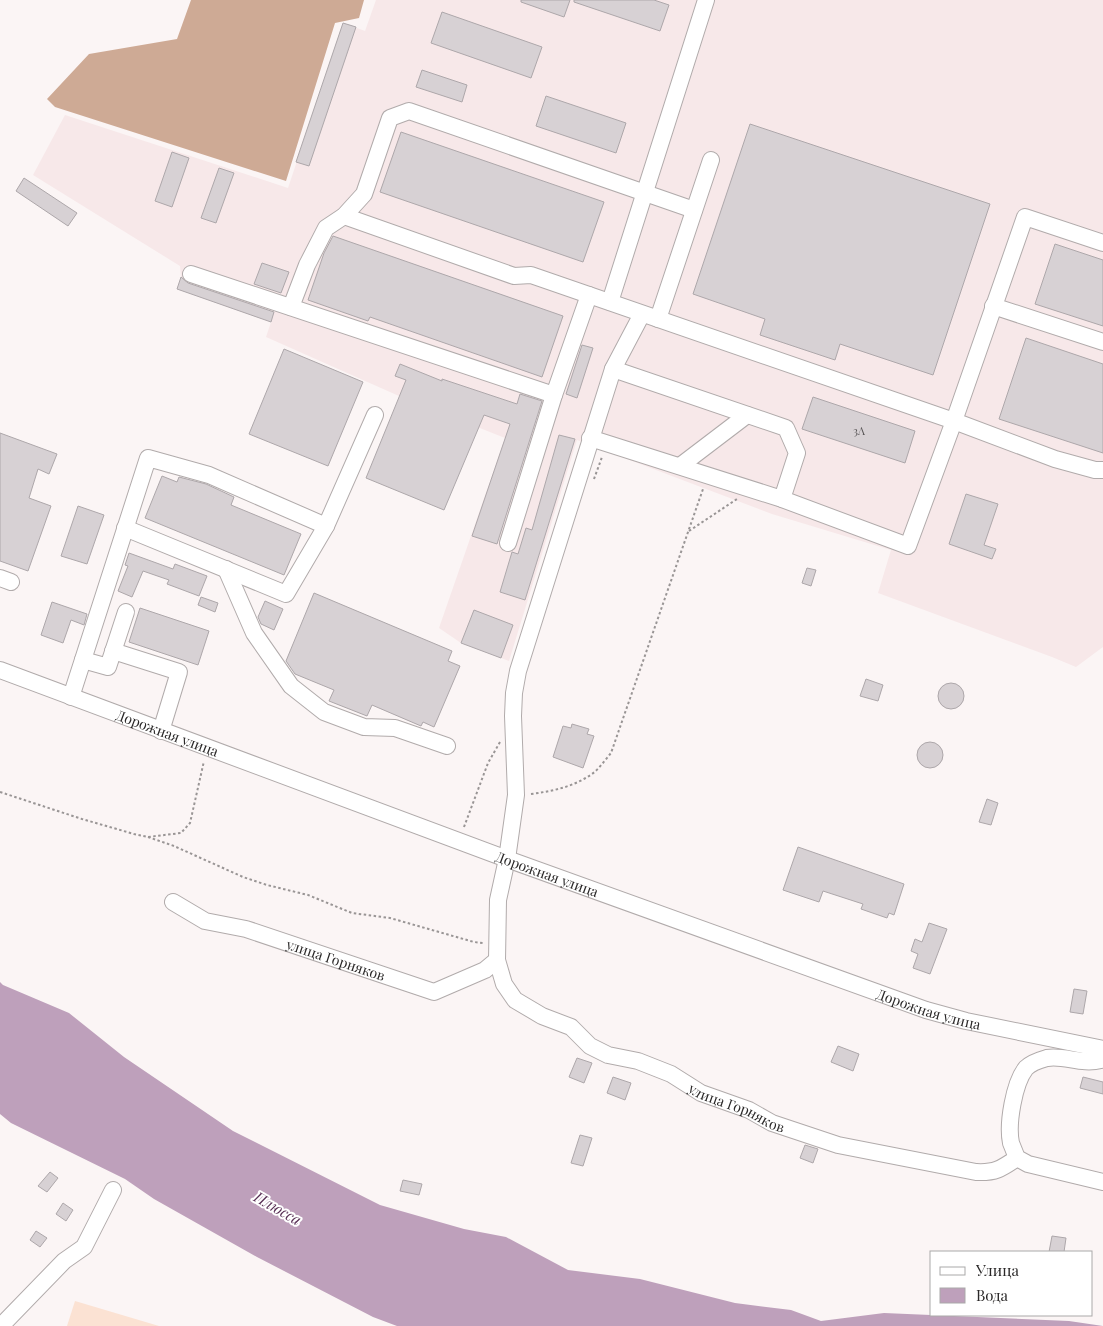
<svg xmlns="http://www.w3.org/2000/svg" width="1103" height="1326" viewBox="0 0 1103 1326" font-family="'Playfair Display',serif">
<rect width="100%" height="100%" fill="#fbf5f5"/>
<!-- built -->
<path fill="#f7e8e9" d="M376 0H1103V647L1076 667 1052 657 878 593 891 550 772 514 577 440 509 661 461 643 439 628 505 438 399 396 266 337 271 322 177 289 181 277 180 266 33 175 65 115 288 188 343 23 365 31Z"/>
<!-- green -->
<path fill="#fbe2d3" d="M75 1301 159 1326H67Z"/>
<!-- forest -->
<path fill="#ceaa95" d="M191 0H364L359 18 335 23 286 181 55 107 47 99 89 54 177 39Z"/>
<!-- water -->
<path fill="#bea0bb" d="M0 982 3 985 69 1013 124 1057 233 1131 380 1205 464 1229 506 1237 568 1270 640 1279 735 1303 791 1310 821 1321 884 1313 1069 1321 1103 1326H397L373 1317 257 1257 154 1199 125 1179 11 1123 0 1114Z"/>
<!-- building -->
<g fill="#d7d1d4" stroke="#ada7aa">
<path d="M521 0H570L564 17 521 2Z"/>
<path d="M574 0H654L669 5 660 31 574 2Z"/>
<path d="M442 12 542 47 531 78 431 43Z"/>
<path d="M343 23 356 27 309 166 296 162Z"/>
<path d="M422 70 467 85 462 102 416 87Z"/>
<path d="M546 96 626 123 616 153 536 126Z"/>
<path d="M750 124 990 204 933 375 840 344 835 360 760 335 765 319 693 294Z"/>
<path d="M401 132 604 202 583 262 380 192Z"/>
<path d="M172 152 189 158 172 207 155 201Z"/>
<path d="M219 168 234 173 216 223 201 218Z"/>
<path d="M24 178 77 213 68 226 16 191Z"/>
<path d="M333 236 563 316 542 377 370 317 368 321 308 300 324 253Z"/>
<path d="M1055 244 1103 260V326L1035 304Z"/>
<path d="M262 263 289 272 281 293 254 284Z"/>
<path d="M181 277 188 283 274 312 271 322 177 289Z"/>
<path d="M1026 338 1103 364V453L999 419Z"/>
<path d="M582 345 593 348 577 398 566 394Z"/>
<path d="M284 349 363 382 328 466 249 434Z"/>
<path d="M400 364 442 381V379L517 404 520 394 542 401 497 544 472 536 510 424 484 415 444 510 366 478 406 380 395 376Z"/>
<path d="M813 397 915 431 905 463 802 429Z"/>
<path d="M0 433 57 454 49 474 38 469 29 498 51 506 28 571 0 561Z"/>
<path d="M559 435 575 439 525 600 500 592 512 552 518 554 526 528 532 530Z"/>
<path d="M162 476 177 482 179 477 206 484 234 497 231 505 301 534 284 575 145 518Z"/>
<path d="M966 494 998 504 984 545 996 549 992 559 949 544Z"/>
<path d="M78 506 104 515 87 564 61 556Z"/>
<path d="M129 553 173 569 175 564 207 576 199 596 167 584 169 580 143 571 132 597 118 591 128 566 125 565Z"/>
<path d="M807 568 816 570 811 586 802 583Z"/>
<path d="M314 593 452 651 448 661 460 666 434 727 423 722 421 726 372 705 367 716 329 701 334 690 295 674 286 661Z"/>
<path d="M201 597 218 603 215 612 198 605Z"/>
<path d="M265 601 283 609 274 630 261 624 258 617Z"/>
<path d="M52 602 87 614 84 625 71 620 63 643 41 635Z"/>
<path d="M140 608 209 631 198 665 129 642Z"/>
<path d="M474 610 513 625 501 658 461 643Z"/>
<path d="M866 679 883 685 878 701 860 696Z"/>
<circle cx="951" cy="696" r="13"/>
<path d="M572 724 589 729 587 734 594 736 583 768 553 757 563 726 571 728Z"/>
<circle cx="930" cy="755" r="13"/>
<path d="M987 799 998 803 991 825 979 822Z"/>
<path d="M798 847 904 884 894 915 889 913 887 918 861 909 863 904 823 891 819 902 783 890Z"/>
<path d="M929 923 947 929 930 974 913 968 918 954 911 951 915 939 922 942Z"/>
<path d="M1074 989 1087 991 1083 1014 1070 1012Z"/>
<path d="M838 1046 859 1054 853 1071 831 1062Z"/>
<path d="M577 1058 592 1063 584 1083 569 1077Z"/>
<path d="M613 1077 631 1083 625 1100 607 1093Z"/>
<path d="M1083 1077 1103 1082V1094L1080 1088Z"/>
<path d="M580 1135 592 1138 583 1166 571 1163Z"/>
<path d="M805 1145 818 1149 813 1163 800 1158Z"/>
<path d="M50 1172 58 1178 47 1192 38 1186Z"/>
<path d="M403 1180 422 1184 419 1195 400 1191Z"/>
<path d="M63 1203 73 1210 66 1221 56 1214Z"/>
<path d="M36 1231 47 1238 40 1247 30 1240Z"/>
<path d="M1052 1236 1066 1238 1064 1252H1049Z"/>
</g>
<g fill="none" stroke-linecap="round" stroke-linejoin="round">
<defs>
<g id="minor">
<path d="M344 216 514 276 531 275 954 421 1055 459 1095 470H1103"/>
<path d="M191 274 554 395"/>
<path d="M610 302 706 0"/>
<path d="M993 306 1103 342"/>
<path d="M291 307 307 265 326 228 344 216 364 194 390 118 409 111 694 210"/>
<path id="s1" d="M642 314 613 369 518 671 514 693 513 716 516 795 507 859 498 900 497 960 504 984 515 1000 542 1016 571 1027 590 1046 608 1055 638 1061 671 1074 701 1093 749 1110 772 1123 838 1145 976 1172C995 1173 1001 1169 1017 1158"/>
<path d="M658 319 711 160"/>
<path d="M613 369 786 428 797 453 782 499"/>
<path d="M590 438 782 499 908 546 954 421 1025 217 1103 243"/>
<path d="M680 466 747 415"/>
<path d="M125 528 286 594 326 526 375 415"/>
<path d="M508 543 554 395 589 295"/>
<path d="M226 569 254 633 291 686 324 712 364 727 395 728 447 746"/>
<path d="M0 578 11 582"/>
<path d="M113 651 179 672 161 731"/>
<path d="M83 660 108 667 126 612"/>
<path id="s2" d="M0 670 507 859 926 1010 966 1021 1103 1049"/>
<path d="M71 697 148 458 209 475 326 526"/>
<path id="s3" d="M173 902 205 921 246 929 434 992 485 970 497 960"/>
<path d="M1103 1055 1101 1060C1081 1065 1065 1055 1047 1058 1040 1060 1032 1062 1026 1068 1014 1083 1007 1124 1011 1143 1013 1148 1015 1153 1017 1158L1028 1164 1103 1182"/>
<path d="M1 1326 64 1261 84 1247 113 1190"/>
</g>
</defs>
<!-- minor casing -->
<use href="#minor" stroke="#b1abab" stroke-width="18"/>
<!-- path -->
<g stroke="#999595" stroke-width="2" stroke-dasharray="2.5 2.5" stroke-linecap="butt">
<path d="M594 479 602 457"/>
<path d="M689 531 737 499"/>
<path d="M0 792 82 819 134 834 148 837 181 833 190 823 204 761"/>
<path d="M531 794C553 791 573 787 592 774 599 769 605 760 611 753L703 489"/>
<path d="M464 827 488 763 500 742"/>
<path d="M148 837 174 846 243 877 267 885 308 895 352 913 390 918 474 942 483 943"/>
</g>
<!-- minor -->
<use href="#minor" stroke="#fff" stroke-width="16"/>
</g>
<g text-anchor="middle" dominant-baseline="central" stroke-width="4" stroke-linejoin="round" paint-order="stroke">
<!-- number labels -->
<g font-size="11" fill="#555253">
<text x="859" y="430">3А</text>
</g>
<!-- street labels -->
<g font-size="14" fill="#2a2828" stroke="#fff">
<text stroke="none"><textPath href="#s2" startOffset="179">Дорожная улица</textPath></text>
<text stroke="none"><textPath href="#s2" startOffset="584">Дорожная улица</textPath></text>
<text stroke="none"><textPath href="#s3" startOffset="174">улица Горняков</textPath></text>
<text stroke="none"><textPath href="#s2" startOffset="989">Дорожная улица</textPath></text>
<text stroke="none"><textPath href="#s1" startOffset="964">улица Горняков</textPath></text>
</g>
<!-- water labels -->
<g font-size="15" font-style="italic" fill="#572e54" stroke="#fff">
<text transform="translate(278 1208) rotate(30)">Плюсса</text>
</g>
</g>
<!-- legend -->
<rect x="930" y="1251" width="162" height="65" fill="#ffffff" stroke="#aaa9a9"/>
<rect x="940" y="1267" width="25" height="8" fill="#ffffff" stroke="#aaa9a9"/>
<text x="976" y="1276" font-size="15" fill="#2a2828">Улица</text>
<rect x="940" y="1288" width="25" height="15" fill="#bea0bb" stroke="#aaa9a9"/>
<text x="976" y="1301" font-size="15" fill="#2a2828">Вода</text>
</svg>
